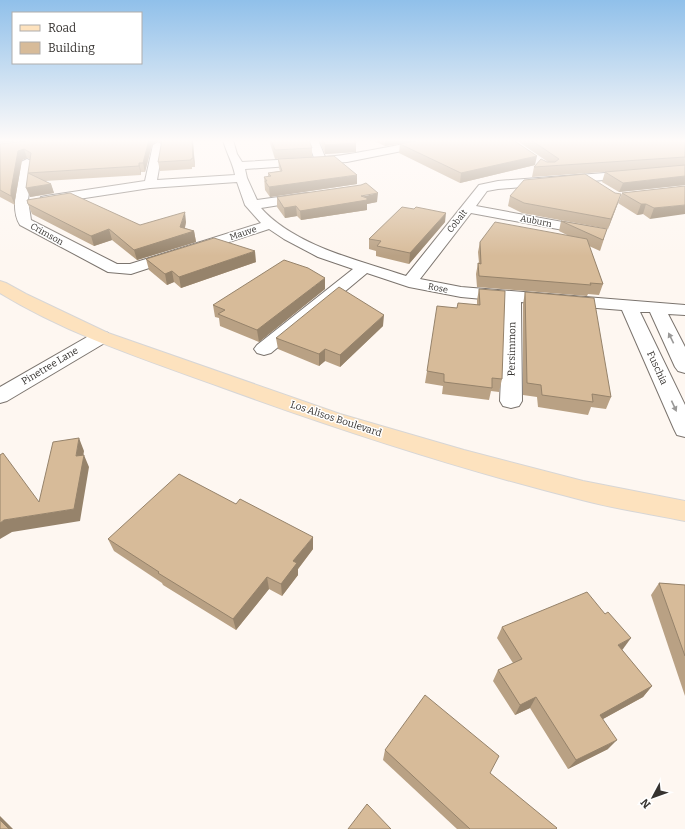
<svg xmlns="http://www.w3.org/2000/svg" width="685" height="829" viewBox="0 0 685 829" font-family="Bitter,serif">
<rect width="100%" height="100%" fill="#fef7f1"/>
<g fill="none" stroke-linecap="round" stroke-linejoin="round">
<defs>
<g id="minor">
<path d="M223 140H233L237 154 242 162 314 158 308 140H318L325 157C366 154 406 140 447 140L442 143 347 162 245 169 247 178 257 200 307 193 311 194 313 197 311 200 261 208C295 246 358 260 406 276L479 185 498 181 685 167V173L498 189 487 191 476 206 590 227 595 228 597 231 595 234 590 235 471 213 420 279 461 287 685 305V315L668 314 685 347V373L678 371 675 367 650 312H640L685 405V437L677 435 674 429 622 310 521 302 522 401 519 406 511 408 503 406 500 401 504 301 461 297 409 287 367 273 271 353 264 355 257 353 254 349 257 345 353 269 318 257 284 239 269 229 137 272 131 274 108 272 20 225C9 208 19 180 21 162L27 159 33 162 28 200 31 220 117 264H130L261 223 245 205 237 182 150 188 46 204 41 203 40 200 41 197 46 196 145 181 153 145 158 142 163 145 157 180 235 175C233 163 226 152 223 140Z"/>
<path d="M101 331 108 333 110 337 108 341 7 401 0 403V387L94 333Z"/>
</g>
<path id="major" d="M0 281 6 283 26 294 108 333 340 414 464 450 583 481 685 501V521C651 514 616 509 582 500 459 469 339 430 221 387 146 360 69 335 0 293Z"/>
</defs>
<!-- minor casing -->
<use href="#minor" stroke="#7b746e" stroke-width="2"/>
<!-- major casing -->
<use href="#major" stroke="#d7d6d6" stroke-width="2"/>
<!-- minor -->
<use href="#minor" fill="#fff" fill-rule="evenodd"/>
<!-- major -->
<use href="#major" fill="#fde2be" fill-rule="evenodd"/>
</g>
<!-- wall -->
<g fill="#b9a184">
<path d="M36 140H193L195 167H192V169L160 171 158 162 162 143 157 141 152 145 145 172H141V175L45 181 51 184 54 193 30 197 29 174 30 159 27 158 22 160 15 200V205L0 197V144Z"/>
<path d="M269 140H309L312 148V157L275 159Z"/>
<path d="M319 140H354L356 143V152L325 154Z"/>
<path d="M372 140H513L535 165 460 183 399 153 400 144 418 141 385 146Z"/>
<path d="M516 140H685V185L619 192 602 182 605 172 646 169 532 177 534 167 548 162Z"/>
<path d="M278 159 357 184 270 197 265 190 264 177H268V173L280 171 279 168Z"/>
<path d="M685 186 650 219 643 214 637 215 618 203 622 193Z"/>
<path d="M510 196 618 203 608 229 522 213 508 206Z"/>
<path d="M277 197 377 202 367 204V210L301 220 297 216 285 218 277 207Z"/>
<path d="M28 204 140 225 186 222 185 228 194 231 196 242 137 260 112 240 94 246 32 214Z"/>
<path d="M561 221 604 239 600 251 589 246 603 284 599 295 588 294 587 296 477 287 476 274 478 263H479L478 252 480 242 569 236 559 231Z"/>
<path d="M445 222 409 264 376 256V251L369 249V239Z"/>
<path d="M146 259 256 262 181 288 174 282 167 285 149 270Z"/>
<path d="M325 289 259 342 220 326 219 318 215 317 213 305Z"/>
<path d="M479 289 502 379 499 392 491 391 489 400 442 394 443 386 425 383 427 371 457 308 477 305V300Z"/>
<path d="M525 292 611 397 606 409 591 407 588 415 538 407 537 397 523 395V304Z"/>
<path d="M383 326 340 367 325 361 319 366 278 349 276 338Z"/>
<path d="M108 539 313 549 298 569V575L282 596 269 589 236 630 163 585 162 583 114 551Z"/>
<path d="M659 583 685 585V696L651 595Z"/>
<path d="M502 627 623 649 622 650 652 686 643 697 603 719 608 749 568 769 530 708 515 715 493 681 498 670 513 663 497 638Z"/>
<path d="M385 750 490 773 556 829H457L383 760Z"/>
</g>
<!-- shaded-wall -->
<g fill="#96836b">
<path d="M0 140H31L0 143Z"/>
<path d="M149 140H157V141L152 145 145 172 143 163Z"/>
<path d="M192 140 193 144 195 167 193 158Z"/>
<path d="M385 140H416V141L385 146Z"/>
<path d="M356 143V152L325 154V145Z"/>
<path d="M24 149 27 158 22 160 15 200V205L11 196V190L18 151Z"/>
<path d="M537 156 535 165 460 183 461 173Z"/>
<path d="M139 163 141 172V175L139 166Z"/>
<path d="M357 175V184L270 197 269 187Z"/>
<path d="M685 176V185L619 192 623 183Z"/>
<path d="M51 184 54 193 30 197 26 188Z"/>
<path d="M378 193 377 202 367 204V210L301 220 300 211Z"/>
<path d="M621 194 618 203 608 229 611 219Z"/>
<path d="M641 204H646L643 214 637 215Z"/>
<path d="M685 205V214L650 219 654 208Z"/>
<path d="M296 206 297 216 285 218 284 208Z"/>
<path d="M185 212 186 222 183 235 194 231 196 242 137 260 134 250 180 227Z"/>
<path d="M446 213 445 222 409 264 410 253Z"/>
<path d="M109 229 112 240 94 246 91 236Z"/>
<path d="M255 251 256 262 181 288 179 277Z"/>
<path d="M172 271 174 282 167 285 165 274Z"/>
<path d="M325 278V289L259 342 257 330Z"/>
<path d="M384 315 383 326 340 367V355Z"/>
<path d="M325 349V361L319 366V354Z"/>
<path d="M79 438 84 451 82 464 84 455 89 467 80 521 12 532 0 539V523L4 520 74 509 76 456Z"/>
<path d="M313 537V549L298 569V575L282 596 281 584 293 561Z"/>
<path d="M267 577 269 589 236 630 233 619Z"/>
<path d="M631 638 623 649 610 656 618 645Z"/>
<path d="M652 686 643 697 592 725 600 715Z"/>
<path d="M536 697 530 708 515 715 520 705Z"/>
<path d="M617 740 608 749 568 769 576 760Z"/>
<path d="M0 816 13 829H9L0 820Z"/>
</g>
<!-- building -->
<g fill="#d7bb99" stroke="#96836b">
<path d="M36 140H149L143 163H139V166L28 173 31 153 24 149 18 151 11 190V196L0 190V144Z"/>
<path d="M162 140H192L193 158 191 159V160L158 162Z"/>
<path d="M271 140H309L312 148 275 150Z"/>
<path d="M323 140H354L356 143 325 145Z"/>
<path d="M421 140H513L537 156 461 173 400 144Z"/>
<path d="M531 140H685V157L534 167 541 159 547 162H555L559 159Z"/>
<path d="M334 156 357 175 269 187 265 181H267L264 177 271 176 268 173 282 171 278 159Z"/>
<path d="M685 165V176L623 183 605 172Z"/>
<path d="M28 173 51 184 26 188Z"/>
<path d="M585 174 615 193 621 194 611 219 524 203 510 196 524 180Z"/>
<path d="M366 183 378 193 361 196 367 198V200L300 211 296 206 284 208 277 197 361 185Z"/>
<path d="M685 186V205L654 208 646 204H641L622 193Z"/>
<path d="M70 193 140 225 185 212 180 227 194 231 134 250 109 229 91 236 28 204 27 200Z"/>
<path d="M402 207 414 209 416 207 446 213 410 253 377 246 381 241 369 239Z"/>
<path d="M561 221 607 229 603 240Z"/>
<path d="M495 222 587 239 603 284 590 283 591 285 479 276 478 263 481 264 480 242Z"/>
<path d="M214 238 255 251 179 277 172 271 165 274 146 259Z"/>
<path d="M284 260 308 268 325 278 257 330 218 314 225 310 213 305Z"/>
<path d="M339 287 384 315 340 355 325 349 319 354 276 338Z"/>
<path d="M479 289 505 291 502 379 492 378V388L444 382V374L427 371 437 306 457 308 458 303 480 305Z"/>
<path d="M525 292 594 298 611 397 592 394 593 402 542 395 541 385 527 383Z"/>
<path d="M79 438 76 456 84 455 74 509 4 520 0 523V455L3 453 39 502 53 442Z"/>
<path d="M179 474 236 504 240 499 313 537 293 561 297 563 281 584 267 577 233 619 158 573 159 572 108 539Z"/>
<path d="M659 583 685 585V656Z"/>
<path d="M587 592 605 614 608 612 631 638 618 645 652 686 600 715 617 740 576 760 536 697 520 705 498 670 522 659 502 627Z"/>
<path d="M425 695 499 756 490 773 557 828 556 829H470L385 750Z"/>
<path d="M367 804 391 829H348Z"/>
<path d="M0 820 9 829H0Z"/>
</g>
<!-- one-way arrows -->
<defs><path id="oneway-solid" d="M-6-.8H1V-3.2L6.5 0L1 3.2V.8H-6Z"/></defs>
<g fill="#9a9998">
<use href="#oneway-solid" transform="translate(671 338) rotate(-116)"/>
<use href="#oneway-solid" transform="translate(674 406) rotate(65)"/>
</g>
<!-- sky -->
<linearGradient id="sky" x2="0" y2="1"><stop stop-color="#90c0ea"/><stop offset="0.55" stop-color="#fffbf9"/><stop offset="1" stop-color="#fffbf9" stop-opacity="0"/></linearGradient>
<rect width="685" height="256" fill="url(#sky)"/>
<g text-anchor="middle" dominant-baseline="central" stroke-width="3" stroke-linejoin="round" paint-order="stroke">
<!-- far-street labels -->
<g font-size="9" fill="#363330" stroke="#fff">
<text transform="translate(457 221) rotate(-52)">Cobalt</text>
<text transform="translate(536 221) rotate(11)">Auburn</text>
<text transform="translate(243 233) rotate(-18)">Mauve</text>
<text transform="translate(47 234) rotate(29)">Crimson</text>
<text transform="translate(438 288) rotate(11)">Rose</text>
</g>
<!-- street labels -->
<g font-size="10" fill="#363330" stroke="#fff">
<text transform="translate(512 349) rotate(-89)">Persimmon</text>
<text transform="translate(50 366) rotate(-31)">Pinetree Lane</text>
<text transform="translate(657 368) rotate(65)">Fuschia</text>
<text transform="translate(336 419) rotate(18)">Los Alisos Boulevard</text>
</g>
</g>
<!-- legend -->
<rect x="12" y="12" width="130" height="52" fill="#ffffff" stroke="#afadac"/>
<rect x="20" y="25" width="20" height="6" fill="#fde2be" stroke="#afadac"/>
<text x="48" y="32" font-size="12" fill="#363330">Road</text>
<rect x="20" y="42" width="20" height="12" fill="#d7bb99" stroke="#afadac"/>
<text x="48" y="52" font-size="12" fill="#363330">Building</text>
<!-- north arrow -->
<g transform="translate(653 797) rotate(229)" stroke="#ffffff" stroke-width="3" paint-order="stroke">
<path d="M0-3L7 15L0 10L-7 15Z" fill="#363330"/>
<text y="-6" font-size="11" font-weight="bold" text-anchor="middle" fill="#363330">N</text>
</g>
</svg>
